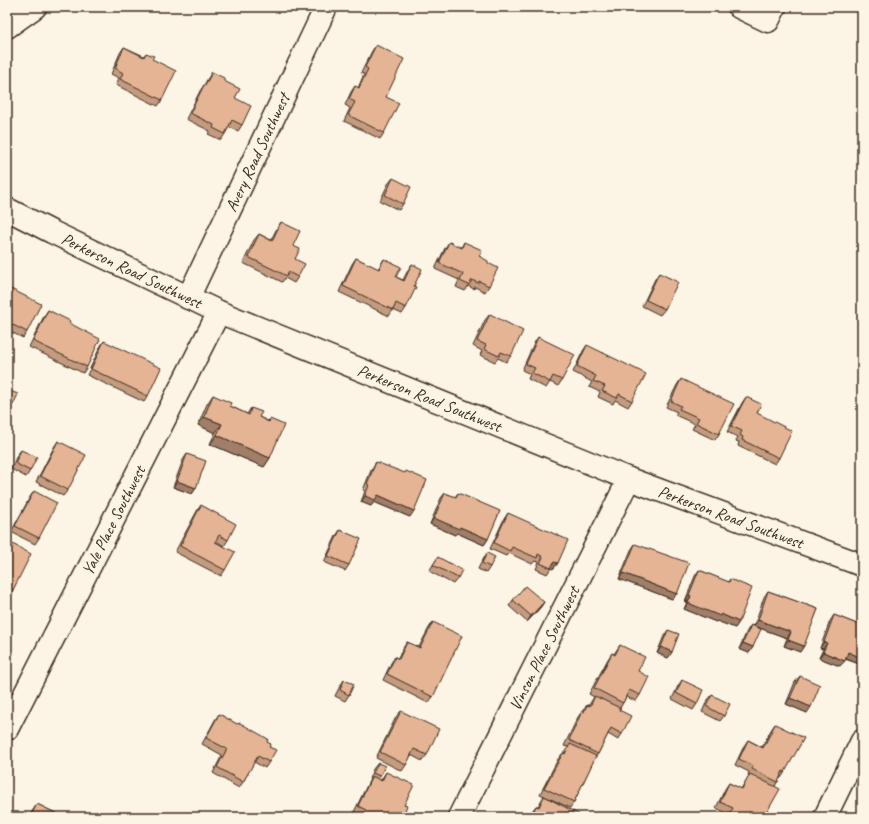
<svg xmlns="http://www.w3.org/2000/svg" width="869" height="824" viewBox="0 0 869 824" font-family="Caveat,sans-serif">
<rect width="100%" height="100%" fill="#fcf5e5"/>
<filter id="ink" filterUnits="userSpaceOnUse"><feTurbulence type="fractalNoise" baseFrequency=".025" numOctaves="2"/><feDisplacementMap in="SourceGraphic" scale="8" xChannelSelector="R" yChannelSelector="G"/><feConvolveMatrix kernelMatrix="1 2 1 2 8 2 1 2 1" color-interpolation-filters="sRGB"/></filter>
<g filter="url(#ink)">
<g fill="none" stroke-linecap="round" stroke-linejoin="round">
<defs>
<g id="minor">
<path d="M739 7 768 21 775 7"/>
<path d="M7 27 35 7"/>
<path id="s1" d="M7 209 52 232 219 312 629 479 862 565"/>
<path id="s2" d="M188 298 326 7"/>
<path id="s3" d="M7 729 219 312"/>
<path id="s4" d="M459 817 629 479"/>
<path d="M825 817 862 741"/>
</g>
</defs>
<!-- minor casing -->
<use href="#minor" stroke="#3b2a1e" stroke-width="25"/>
<!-- minor -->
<use href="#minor" stroke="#fcf5e5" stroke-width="22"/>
</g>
<!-- wall -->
<g fill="#c49b7f" stroke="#3b2a1e">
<path d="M376 45 386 97 384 133 380 139 344 121 350 108 345 105 351 92 355 86 358 88 364 74 361 73 372 51Z"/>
<path d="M124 47 144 56 146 53 152 59 162 100 158 106 116 85 119 78 111 74 120 53Z"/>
<path d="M212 72 224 81 235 98 242 125 238 131 229 127 225 134 221 140 208 134 210 131 186 119 200 91 204 85 208 78Z"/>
<path d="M393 178 403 204 399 210 380 201 388 184Z"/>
<path d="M281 222 293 246 295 259 298 277 294 283 285 278 282 282 243 263 254 240 259 234 271 240 277 228Z"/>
<path d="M449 242 461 248 464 242 479 256 488 263 489 286 485 292 475 287 474 289 468 286 465 291 456 287 459 280 435 269 445 248Z"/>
<path d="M356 258 378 269 384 259 396 277 403 280 408 270 412 264 414 286 406 308 402 314 393 310 389 316 339 292 352 264Z"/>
<path d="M659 273 665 309 660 315 642 306 655 279Z"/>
<path d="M7 287 27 332 23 338 7 330Z"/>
<path d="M48 310 69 323 87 367 83 373 29 347 44 316Z"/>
<path d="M490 314 511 356 506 362 498 358 495 362 480 355 482 351 473 346 485 320Z"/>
<path d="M538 337 562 380 558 386 550 382 546 388 528 379 530 374 522 370 534 343Z"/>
<path d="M104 341 148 396 144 402 87 375 100 347Z"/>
<path d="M587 345 632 401 628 407 615 400 613 404 598 397 600 392 589 387 592 382 573 372 583 351Z"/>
<path d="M681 379 719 434 715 440 692 429 695 424 675 415 677 412 666 407 677 385Z"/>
<path d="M7 390 14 403 10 409 7 407Z"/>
<path d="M213 395 230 406 247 414 251 408 259 417 268 421 270 419V458L264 467 210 444 215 433 198 425 207 404Z"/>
<path d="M746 397 757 413 779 458 775 464 738 446 739 442 736 441 738 437 727 432 742 403Z"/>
<path d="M58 441 68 490 63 496 36 482 54 447Z"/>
<path d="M21 450 30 471 26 477 11 469 17 455Z"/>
<path d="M187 454 196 488 192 494 173 487 183 460Z"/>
<path d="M376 462 410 517 374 502 371 506 361 502 365 491 363 490 372 468Z"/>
<path d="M34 491 39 538 35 544 11 532 30 497Z"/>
<path d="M445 493 455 497 458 493 488 539 484 545 457 533 455 535 430 524 441 498Z"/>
<path d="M201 505 228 540 224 546 216 541 215 542 225 570 221 576 175 552 197 511Z"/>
<path d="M508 513 558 563 553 569 551 568 547 574 536 569 539 562 535 561 532 564 509 553 506 556 490 549 504 519Z"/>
<path d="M340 530 349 565 345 571 324 562 336 536Z"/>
<path d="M7 541 13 590 9 596 7 595Z"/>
<path d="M635 544 672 599 619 579 631 550Z"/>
<path d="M487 553 490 567 486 573 478 569 483 559Z"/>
<path d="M438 557 458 578 453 584 429 571Z"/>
<path d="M699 570 728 582 730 579 739 622 735 628 717 621 716 622 684 609 687 602 685 601 695 576Z"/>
<path d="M768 591 818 609 800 652 784 646 787 638 754 626 764 597Z"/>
<path d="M513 600 544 602 540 608 527 622 509 606Z"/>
<path d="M834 615 862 626V665L845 659 840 666 819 658 823 649 820 648 830 621Z"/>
<path d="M433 622V697L428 703 383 680 391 663 395 657 398 658 403 648 407 642 419 647 429 628Z"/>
<path d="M751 625 753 647 749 653 739 649 747 631Z"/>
<path d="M668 630 672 652 668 658 657 653 664 636Z"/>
<path d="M620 645 638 671 640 695 636 701 626 697 619 710 622 734 618 740 608 734 598 754 594 759 574 802 570 808 540 794 558 759 563 753H564L568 747 564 746 578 717 587 705H589L594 697 589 694 608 659 612 653 614 654Z"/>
<path d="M800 676 807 713 786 704 795 682Z"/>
<path d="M344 680 349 695 345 701 335 696 340 686Z"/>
<path d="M682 680 697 704 693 710 672 699 678 686Z"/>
<path d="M712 695 724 716 720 721 702 712 707 701Z"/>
<path d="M401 711 427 755 422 761 411 755 406 765 402 771 376 758 396 717Z"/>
<path d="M219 714 267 742 269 747V762L265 768 254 762 243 782 239 788 213 773 222 755 202 744 215 720Z"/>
<path d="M775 724 785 772 781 778H780L775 786 764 817H727L729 814 716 808 725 789 729 783 741 789 749 775H748L749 772 735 765 744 746 748 740 762 747 771 730Z"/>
<path d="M378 763 380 776 378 779 381 780 386 772 404 805 402 817H361L362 816 354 812 370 779H369L373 769Z"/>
<path d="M544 796 581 817H530L532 811 536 806H538Z"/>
<path d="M37 804 64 817H29L33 810Z"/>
</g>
<!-- shaded-wall -->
<g fill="#a07e68" stroke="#3b2a1e">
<path d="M204 417 222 424 215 433 198 425Z"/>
<path d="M217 435 270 458 264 467 210 444Z"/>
<path d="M177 481 196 488 192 494 173 487Z"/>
<path d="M378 495 414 511 410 517 374 502 371 506 361 502 365 496Z"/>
<path d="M434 518 460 527 488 539 484 545 457 533 455 535 430 524Z"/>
<path d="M554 562 558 563 553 569 550 567Z"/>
<path d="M623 573 677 594 672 599 619 579Z"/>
<path d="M689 595 691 596 687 602 685 601Z"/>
<path d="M544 602 540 608 527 622 531 616Z"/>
<path d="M688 603 721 614 739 622 735 628 717 621 716 622 684 609Z"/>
<path d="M758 620 791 632 787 638 754 626Z"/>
<path d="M788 640 804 646 800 652 784 646Z"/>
<path d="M824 642 827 643 823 649 820 648Z"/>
<path d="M743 643 753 647 749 653 739 649Z"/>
<path d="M661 647 672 652 668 658 657 653Z"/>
<path d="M823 652 845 661 840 666 819 658Z"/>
<path d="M848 652 862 658V665L844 658Z"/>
<path d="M790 698 811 707 807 713 786 704Z"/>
</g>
<!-- building -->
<g fill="#e4b494" stroke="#3b2a1e">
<path d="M376 45 404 59 386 97 399 103 384 133 348 115 355 102 349 99 355 86 359 88 368 69 365 67Z"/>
<path d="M124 47 144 57 146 53 154 56 152 59 176 71 162 100 120 79 123 73 115 68Z"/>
<path d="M212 72 224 78V81L240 89 235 98 251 106 242 125 232 120 225 134 213 128 214 125 190 113 204 85 205 86Z"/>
<path d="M393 178 411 187 403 204 385 195Z"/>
<path d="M281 222 300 231 293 246 300 249 295 259 305 264 298 277 288 272 287 276 248 257 259 234 272 241Z"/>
<path d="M449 242 462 248 464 242 482 250 479 256 488 261V263L498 268 489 286 479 281 478 283 472 280 469 285 460 281 463 274 439 263Z"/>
<path d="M356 258 379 269 384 259 401 267 396 277 404 281 412 264 422 269 414 286 416 287 406 308 396 303 393 310 343 286Z"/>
<path d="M659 273 678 282 665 309 646 300Z"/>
<path d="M7 287 41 304 27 332 7 322Z"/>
<path d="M48 310 70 321 69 323 100 339 87 367 33 341Z"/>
<path d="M490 314 523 331 511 356 501 352 499 356 484 349 486 345 477 341Z"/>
<path d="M538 337 575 355 562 380 553 376 550 382 532 373 535 368 526 364Z"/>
<path d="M104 341 161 368 148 396 91 369Z"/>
<path d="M587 345 646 374 632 401 619 394 617 398 602 391 605 386 593 381 596 376 577 366Z"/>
<path d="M681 379 734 404 719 434 696 423 699 418 679 409 681 406 671 401Z"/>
<path d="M7 390 18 394 14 403 7 400Z"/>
<path d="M213 395 231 403 230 406 249 415 251 408 262 412 259 417 269 422 270 419 284 425 270 458 217 435 222 424 204 417Z"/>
<path d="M746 397 761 404 757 413 792 431 779 458 742 440 743 437 740 435 742 431 731 426Z"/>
<path d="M58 441 86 455 68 490 40 476Z"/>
<path d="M21 450 37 457 30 471 15 463Z"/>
<path d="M187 454 206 461 196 488 177 481Z"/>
<path d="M376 462 405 473 406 471 427 480 414 511 378 495 375 500 365 496 369 485 367 484Z"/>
<path d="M34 491 57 503 39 538 15 526Z"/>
<path d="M445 493 456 497 458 493 500 511 488 539 460 527 459 529 434 518Z"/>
<path d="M201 505 236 524 228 540 219 535 215 542 235 552 225 570 180 546Z"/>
<path d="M508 513 568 540 558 563 554 562 551 568 540 563 543 557 538 554 537 558 512 547 510 551 494 543Z"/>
<path d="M340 530 361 539 349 565 328 556Z"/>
<path d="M7 541 31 554 13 590 7 587Z"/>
<path d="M635 544 689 563 677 594 623 573Z"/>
<path d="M487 553 495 557 490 567 482 563Z"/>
<path d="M438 557 462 570 458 578 433 565Z"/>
<path d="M699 570 729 582 730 579 752 588 739 622 721 614 720 616 688 603 691 596 689 595Z"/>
<path d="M525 586 544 602 531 616 513 600Z"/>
<path d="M768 591 818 609 804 646 788 640 791 632 758 620Z"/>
<path d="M834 615 862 626V658L848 652 845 661 823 652 827 643 824 642Z"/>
<path d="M433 622 462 636 433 697 387 674 395 657 399 659 407 642 420 648Z"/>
<path d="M751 625 761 629 753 647 743 643Z"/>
<path d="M668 630 679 634 672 652 661 647Z"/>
<path d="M620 645 645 657 638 671 649 677 640 695 629 690 623 703 594 688 612 653 615 655Z"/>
<path d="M800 676 820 685 811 707 790 698Z"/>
<path d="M344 680 354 684 349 695 340 690Z"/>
<path d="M682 680 703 690 697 704 676 693Z"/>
<path d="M712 695 730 704 724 716 706 706Z"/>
<path d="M595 696 620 708 619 710 631 716 622 734 611 728 598 754 569 740 582 711 584 712 587 705 590 706Z"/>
<path d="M401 711 439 729 427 755 414 749 406 765 380 752Z"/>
<path d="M219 714 237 724 240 723 268 739 267 742 271 744 269 747 276 750 269 762 258 756 243 782 217 767 227 749 206 738Z"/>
<path d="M775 724 804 738 785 772 783 771 778 782 752 769 753 766 739 759 748 740 763 748Z"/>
<path d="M570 744 596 756 574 802 544 788 563 753 565 754Z"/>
<path d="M378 763 385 766 380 776 373 773Z"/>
<path d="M386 772 414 785 404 805 407 806 402 817H367L363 815 366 810 358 806 372 776 382 781Z"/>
<path d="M750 774 780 789 764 817H728L733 808 720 802 729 783 742 789Z"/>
<path d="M544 796 582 816 581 817H531L536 806 539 807Z"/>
<path d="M37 804 64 817H30Z"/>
</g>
</g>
<g text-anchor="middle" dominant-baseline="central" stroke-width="4" stroke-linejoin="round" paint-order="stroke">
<!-- street labels -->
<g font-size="17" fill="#3b2a1e" stroke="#fcf5e5">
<text stroke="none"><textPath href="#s2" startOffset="161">Avery Road Southwest</textPath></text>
<text stroke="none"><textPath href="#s1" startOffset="139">Perkerson Road Southwest</textPath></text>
<text stroke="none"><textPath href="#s1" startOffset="463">Perkerson Road Southwest</textPath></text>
<text stroke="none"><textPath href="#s1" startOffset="787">Perkerson Road Southwest</textPath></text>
<text stroke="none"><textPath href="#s3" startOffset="234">Yale Place Southwest</textPath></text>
<text stroke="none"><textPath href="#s4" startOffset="189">Vinson Place Southwest</textPath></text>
</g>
</g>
<!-- margin -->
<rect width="869" height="824" fill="none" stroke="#fcf5e5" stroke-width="24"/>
<rect x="12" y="12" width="845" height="800" fill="none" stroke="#3b2a1e" stroke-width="1.5" filter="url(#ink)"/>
</svg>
